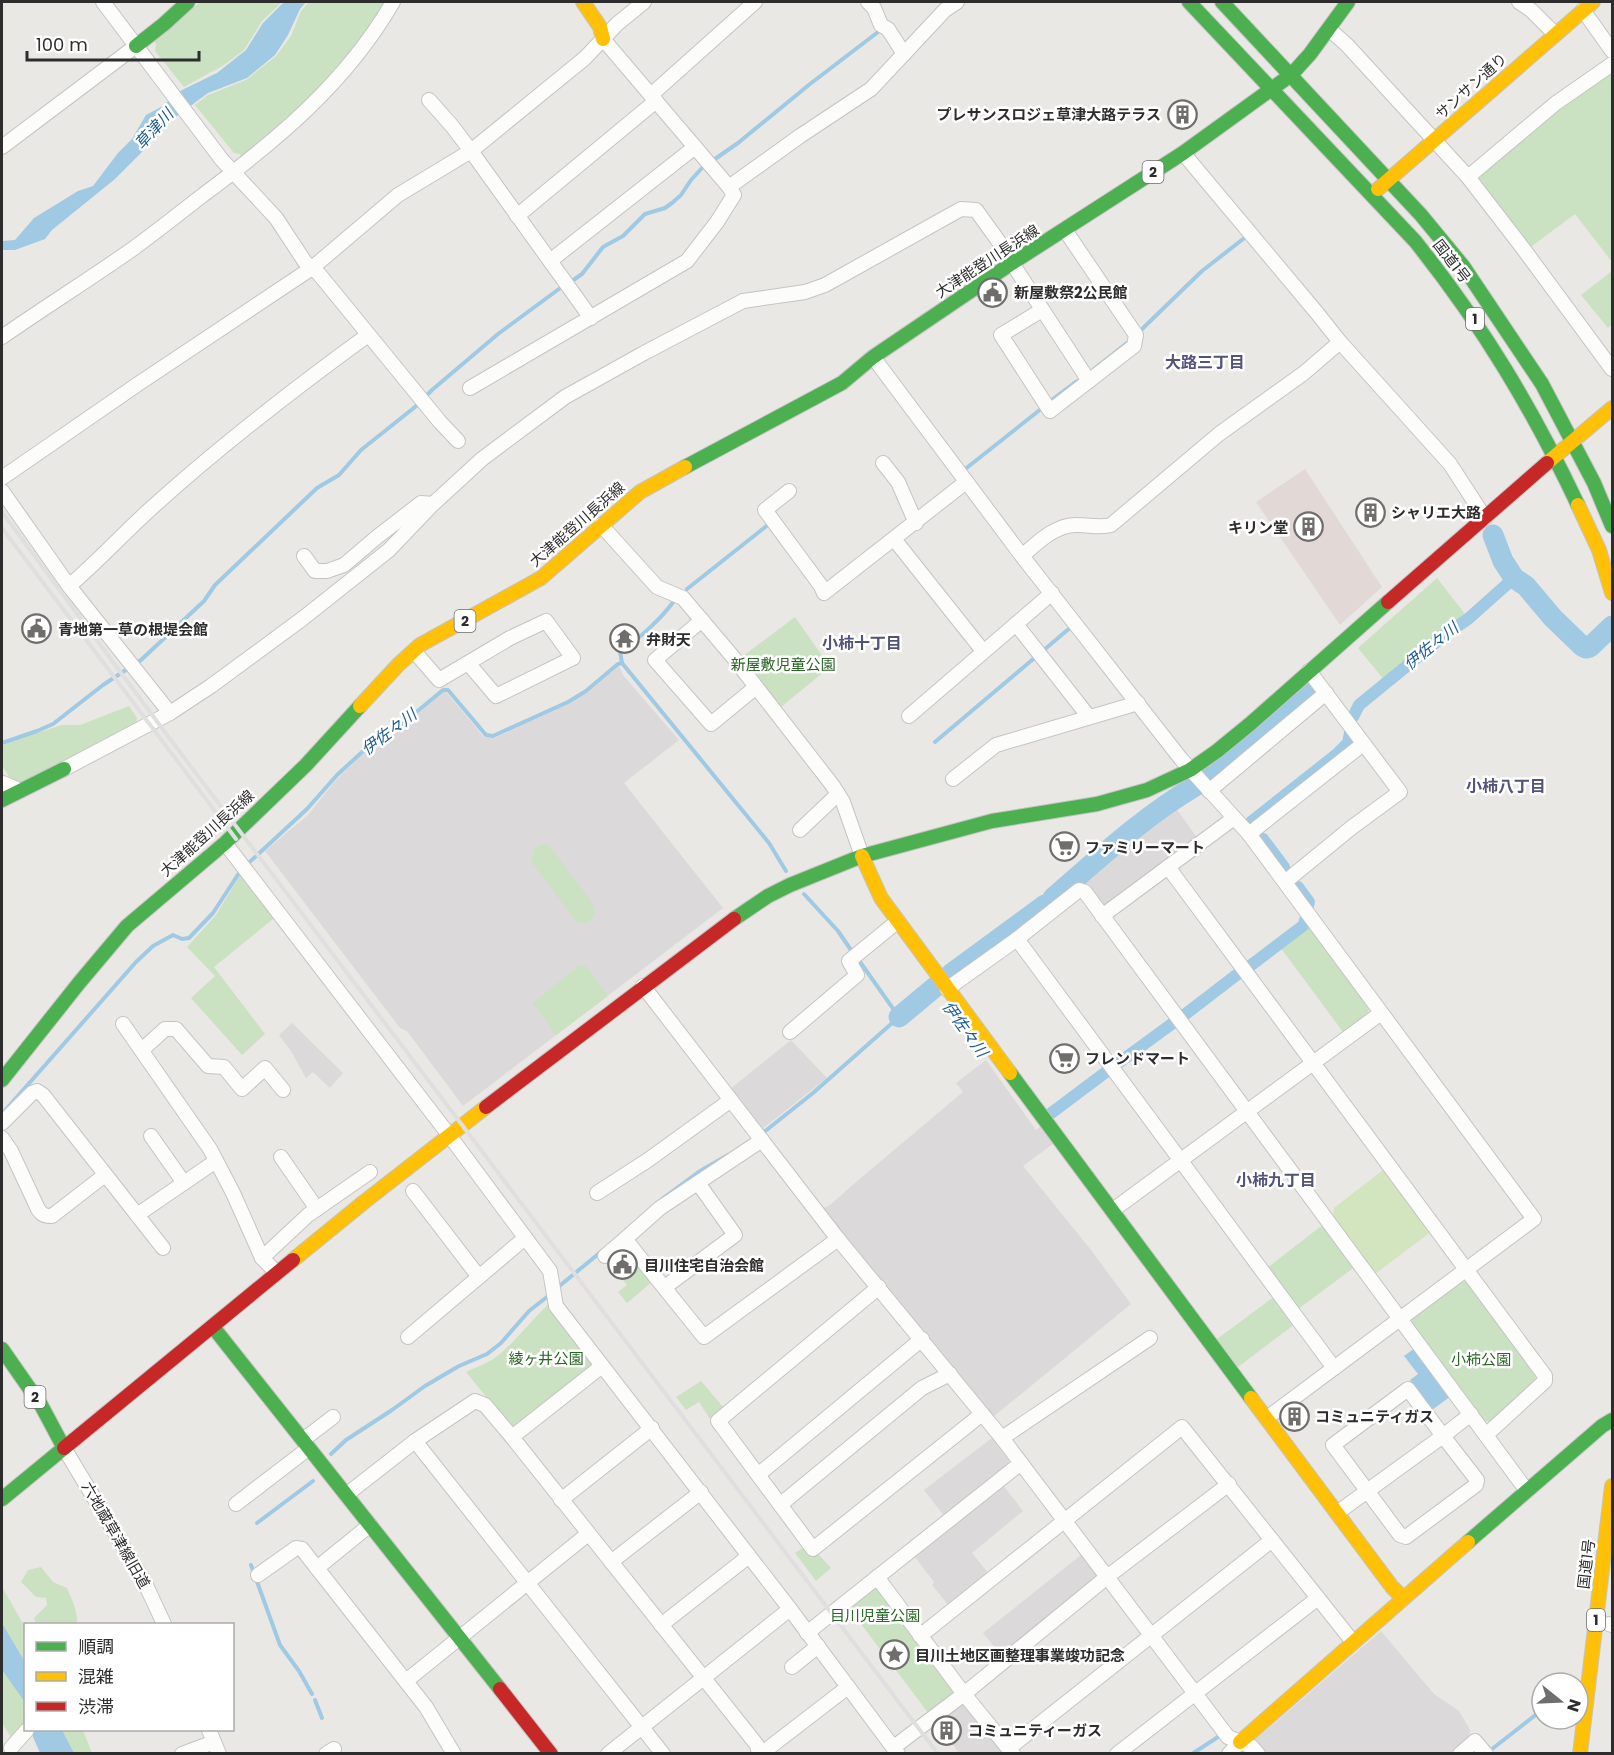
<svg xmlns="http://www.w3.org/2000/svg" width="1614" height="1755" viewBox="0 0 1614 1755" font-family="Poppins,'Noto Sans JP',sans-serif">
<rect width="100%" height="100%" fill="#eae8e4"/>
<!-- industrial -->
<g fill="#dbd9da">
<path d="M619 666 623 675 679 740 624 783 723 908 463 1106 407 1031 400 1028 265 851 308 815 335 781 367 750 406 724 443 692H446L484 737 495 738 572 702 593 688Z"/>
<path d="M1173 804 1198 839 1108 905 1100 904 1081 879Z"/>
<path d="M292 1023 343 1073 330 1088 313 1072 306 1078 291 1051 279 1035Z"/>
<path d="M791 1040 827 1078 762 1129 730 1089Z"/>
<path d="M986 1060 1036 1130 1041 1126 1054 1143 1023 1166 1091 1250 1131 1304 993 1417 821 1209 830 1205 856 1182 963 1092 956 1083Z"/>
<path d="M992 1438 1009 1461 1008 1467 945 1517 924 1490Z"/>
<path d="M1002 1484 1023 1511 972 1553 989 1574 949 1606 932 1585 934 1582 914 1556Z"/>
<path d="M1081 1555 1098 1576 1096 1583 1002 1656 983 1633Z"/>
<path d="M1381 1631 1434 1694 1459 1711 1470 1730 1469 1739 1450 1754 1266 1753 1257 1744 1256 1739Z"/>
<path d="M959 1704 964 1705 1005 1753H959L949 1740 956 1734 942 1717Z"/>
</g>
<!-- medical -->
<path fill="#e2d9d7" d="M1305 469 1382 587 1340 625 1256 502Z"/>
<!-- green -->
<g fill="#cae2c1">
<path d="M200 2H282L262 21 244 50 224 65 184 87 155 51 156 44 154 41Z"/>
<path d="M309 2H387C370 26 353 50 334 72 306 103 274 130 243 158L240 154 234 153 195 105 208 95 246 80 276 56 291 36 301 11Z"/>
<path d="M1612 69V262L1575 214 1528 249 1474 177 1518 139Z"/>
<path d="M1612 271V324L1608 328 1581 295Z"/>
<path d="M1437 578 1465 614 1466 619 1447 631 1385 681 1358 648Z"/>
<path d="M795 617 830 667 781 707 776 705 743 664V656Z"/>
<path d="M129 706 137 718 136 724 17 785 13 784 2 765V746L17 739 62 725H80Z"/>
<path d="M543 844 548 845 552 849 593 904C596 911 595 916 589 922L581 923 576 921 531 861 534 849Z"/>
<path d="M240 875 278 915 214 967 265 1034 242 1055 191 998 215 976 187 947 216 915Z"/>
<path d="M1311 925 1369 1005 1368 1014 1343 1032 1280 947Z"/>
<path d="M580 965 587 967 608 996 556 1035 533 1003Z"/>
<path d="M1325 1223 1356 1266 1297 1310 1267 1268Z"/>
<path d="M637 1266 643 1274 645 1272 653 1281 627 1303 618 1292 627 1285 622 1279Z"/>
<path d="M1460 1281 1468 1282 1536 1373 1535 1382 1491 1422 1483 1421 1412 1324 1413 1316Z"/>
<path d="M1275 1296 1295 1324 1238 1367 1217 1339Z"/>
<path d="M549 1304 593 1359 592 1367 518 1426 509 1425 466 1372C476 1367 487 1364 496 1357 514 1344 531 1320 549 1304Z"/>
<path d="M701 1381 724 1408 710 1419 699 1402 686 1410 676 1397Z"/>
<path d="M804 1547 812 1557 818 1554 831 1568 816 1581 795 1553Z"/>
<path d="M41 1567 53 1582 67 1588C72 1600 78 1612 77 1624H36L34 1618 47 1605 46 1598 36 1597 21 1582 28 1570Z"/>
<path d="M2 1587 25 1627V1662L2 1623Z"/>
<path d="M872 1589H877L952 1690V1695L929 1714 858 1620 846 1623 840 1615Z"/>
<path d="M2 1670 24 1701 25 1725 12 1739 2 1723Z"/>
<path d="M62 1730H83L92 1753H74Z"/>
</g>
<!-- pitch -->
<path fill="#d2e5bf" d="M1383 1170 1388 1172 1432 1231 1375 1274 1333 1216 1334 1208Z"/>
<!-- water -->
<g fill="#a0c9e3">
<path d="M284 2H306L300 9 288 35 275 55 247 78 208 93 170 121 140 154 115 179 52 230 45 239 15 250H2V241L15 240 34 218 78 191 93 186 118 153 132 139 146 115 161 107 182 90 217 73 246 50 263 23Z"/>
<path d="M1415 1348 1451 1396 1432 1410 1410 1380 1418 1374 1404 1356Z"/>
<path d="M2 1623 25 1662V1707L24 1701 2 1670Z"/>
<path d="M30 1730H62L74 1753H40Z"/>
</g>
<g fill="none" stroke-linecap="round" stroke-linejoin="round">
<!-- stream -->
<g stroke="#a0c9e3" stroke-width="4">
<path d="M569 283 582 274 603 247 623 236 645 214 665 208 672 203 681 195 691 180 702 168 738 143 810 84 882 29"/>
<path d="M1140 331 1202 271 1247 236"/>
<path d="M1094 369 1127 343"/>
<path d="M1053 399 1077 381"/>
<path d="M964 470 1041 409"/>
<path d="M687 589 769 524"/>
<path d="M622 663 620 651C639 639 660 620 674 601"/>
<path d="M935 742 1071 627"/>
<path d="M2 743 37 731 53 724 103 685 141 660 204 601 215 585 317 488 339 475 361 450 415 407 432 390 498 334 563 286"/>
<path d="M804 894 838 931 853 953"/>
<path d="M2 1114 136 962 153 946 173 935 182 939 189 938 213 913 241 870 307 809 337 775 372 743 402 724 443 690H448L486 735 493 736 568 702 586 691 618 664 622 663 769 843 786 871"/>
<path d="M764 1132 813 1093 899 1017 858 959"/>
<path d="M662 1199 700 1171 728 1155"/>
<path d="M557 1288 602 1251"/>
<path d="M331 1454 346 1440 392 1410 425 1386 459 1366 487 1354 501 1343 529 1311 552 1293"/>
<path d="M257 1523 313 1481"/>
<path d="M251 1565 280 1645 299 1671 312 1694"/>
<path d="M315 1700 322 1718"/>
<path d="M1492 1749 1542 1710"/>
<path d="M1192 1754 1218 1737"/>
</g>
<!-- canal -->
<g stroke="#a0c9e3" stroke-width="12">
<path d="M1353 717 1359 705 1446 634 1468 619 1514 578"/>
<path d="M1251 822 1337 754 1348 743 1350 733"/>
<path d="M1263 839 1284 867"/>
<path d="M1298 887 1309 902 1308 905"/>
<path d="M1250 966 1304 925 1305 920"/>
<path d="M1183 1016 1239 973"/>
<path d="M1117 1064 1173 1023"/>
<path d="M1050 1114 1106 1072"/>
</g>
<!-- river -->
<g stroke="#a0c9e3" stroke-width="21">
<path d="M1493 535 1503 561 1514 578 1526 586 1553 618 1582 646 1586 648 1590 647 1612 626"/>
<path d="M1206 778 1244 748 1315 686"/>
<path d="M1053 898C1099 858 1144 816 1197 785"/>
<path d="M951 974 1045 905"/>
<path d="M899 1017 935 987"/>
</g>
<defs>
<g id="street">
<path d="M103 2 222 160 276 218 305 262 319 274 440 422 458 441"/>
<path d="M868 2 874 8 881 25 888 29 904 54"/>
<path d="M1519 2 1531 10 1555 34"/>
<path d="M1583 10 1612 51"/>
<path d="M1329 29 1347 45 1468 177 1522 247 1612 369"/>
<path d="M651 95 755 2"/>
<path d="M429 100 452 126 471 151 591 318"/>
<path d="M2 147 136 46"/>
<path d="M1183 153 1317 313 1340 342 1450 464 1485 518"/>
<path d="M1468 177 1556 103 1612 64"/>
<path d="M729 187 800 136 871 89 945 10 957 2"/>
<path d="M517 216 656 101"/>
<path d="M550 261 695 147"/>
<path d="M1042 310 1001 335 1050 411 1134 346 1136 335 1065 230"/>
<path d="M2 337C45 307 90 279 134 248 157 231 180 213 203 195 277 140 346 83 393 2"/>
<path d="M873 357 1022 556 1181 759 1249 834 1534 1219 1267 1418"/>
<path d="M470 388 687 261 717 222 734 195 729 187 603 39"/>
<path d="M883 463 898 482 916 523"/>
<path d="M2 478 138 384 312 268 398 195 471 151 585 58 617 24 644 2"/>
<path d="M2 491 69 586 170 713"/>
<path d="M789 491 765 510 821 586 824 593 966 482"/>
<path d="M601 525 657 587 683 598 733 657 833 786 843 802 862 856"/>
<path d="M894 539 983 651"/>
<path d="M304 556 315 571H327L344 565 377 537 421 503 433 504"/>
<path d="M1022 556C1038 542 1056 524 1078 525 1090 525 1100 528 1111 525L1219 434 1304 373 1340 342"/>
<path d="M69 586C96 563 120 537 146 513 216 449 291 391 368 335"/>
<path d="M702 620 655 660 711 724 756 687"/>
<path d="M1016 624 1089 717"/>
<path d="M414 651 439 680 510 638 546 621 573 658 496 696 468 663"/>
<path d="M909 716 1052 593"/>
<path d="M64 769 170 713 211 686 302 619 389 550 433 504 482 459 565 397 644 353 743 301 805 292 825 285 961 209 976 210 1007 253 1012 263 1089 381"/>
<path d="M953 779 996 745 1138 703"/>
<path d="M2 784 3 783 19 790"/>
<path d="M1209 791 1326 693"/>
<path d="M800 830 838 794"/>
<path d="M1249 834 1363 744"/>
<path d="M225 843 449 1135 550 1271 556 1306 790 1609 898 1754"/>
<path d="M1168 867 1545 1376V1381L1486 1435"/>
<path d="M1285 882 1351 828 1400 792 1309 671"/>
<path d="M1102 916 1234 818"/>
<path d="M1017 939 1334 1368"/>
<path d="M643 986 838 1239 1002 1438 1228 1737 1252 1747 1258 1754"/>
<path d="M947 989 1017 939 1079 890 1085 892 1527 1491"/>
<path d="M123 1024 210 1149 233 1193 262 1258 277 1273"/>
<path d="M790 1032 857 975 849 961 898 921"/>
<path d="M142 1050 165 1029H176L208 1066 224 1067 242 1089 265 1068 283 1090"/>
<path d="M2 1123 32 1093 37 1091 43 1095 163 1248"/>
<path d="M151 1136 184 1183"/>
<path d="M2 1138 11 1151 38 1209C42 1215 45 1216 52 1216L105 1175"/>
<path d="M762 1140 660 1208 625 1239 704 1337 838 1239"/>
<path d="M281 1157 317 1209"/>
<path d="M413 1191 479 1277"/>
<path d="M597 1193 648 1160 731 1100"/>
<path d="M1113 1210 1381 1013"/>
<path d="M137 1215 216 1161"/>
<path d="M605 1256 625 1239"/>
<path d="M262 1258 308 1215 370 1172"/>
<path d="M665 1287 735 1235 698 1183"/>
<path d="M879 1287 718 1421 813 1549 982 1414"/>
<path d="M408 1337 525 1238"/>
<path d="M512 1437 602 1366"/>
<path d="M1002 1438 1150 1338"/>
<path d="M303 1440 333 1417"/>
<path d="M415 1441 663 1754"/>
<path d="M64 1448 144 1581 164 1624"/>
<path d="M759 1474 922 1339"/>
<path d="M346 1495 415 1441 475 1401 485 1405 512 1437 757 1745 759 1754"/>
<path d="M561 1500 652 1428"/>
<path d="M236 1504 309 1448"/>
<path d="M781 1504 922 1388 950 1374"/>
<path d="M1337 1513 1443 1436 1408 1389 1333 1445 1400 1535 1406 1537 1476 1485 1477 1480 1443 1436 1471 1414"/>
<path d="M611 1562 701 1492"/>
<path d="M317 1568 370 1525"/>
<path d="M258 1575 296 1548 302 1549 426 1707 454 1754"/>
<path d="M877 1577 964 1694 1013 1754"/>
<path d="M1609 1624 1612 1625"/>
<path d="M661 1625 749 1556"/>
<path d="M807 1633 1021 1463"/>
<path d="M920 1636 1182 1427 1353 1642"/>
<path d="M792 1667 818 1646"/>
<path d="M406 1681 588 1534"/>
<path d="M209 1730 219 1754"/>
<path d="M770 1747 848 1687"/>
<path d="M894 1747 964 1694 1107 1577 1229 1484"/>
<path d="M11 1748 27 1730"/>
<path d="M1009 1748 1272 1540"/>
<path d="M182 1754 214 1742"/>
<path d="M326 1754 334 1749"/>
<path d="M608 1754 790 1609"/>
<path d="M1117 1754 1318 1598"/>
<path d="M1229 1754 1240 1742"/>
<path d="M1460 1754 1475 1741 1486 1754"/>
</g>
<g id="fast">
<path d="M1189 2 1415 241C1483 326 1532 408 1578 505"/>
<path d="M1222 2 1421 215 1463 266 1542 384 1594 483 1612 526"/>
<path d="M136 46 164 24 188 2"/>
<path d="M1291 75 1310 54 1348 2"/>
<path d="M685 467 842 383 873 357 1012 263 1183 153 1284 80"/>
<path d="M2 800 64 769"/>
<path d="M734 919 768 896 790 885 862 856 992 821 1097 804 1147 790 1190 770 1217 751 1250 724 1388 602"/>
<path d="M1010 1073 1251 1398"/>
<path d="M2 1080 79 983 127 926 225 843 306 765 360 706"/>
<path d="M213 1327 500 1689"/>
<path d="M2 1349 41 1405 64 1448 2 1499"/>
<path d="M1468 1542 1602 1426 1612 1420"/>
</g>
<g id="slow">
<path d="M583 2 600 27 603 39"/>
<path d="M1378 189 1593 2"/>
<path d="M1547 463 1612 408"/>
<path d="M1578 505 1599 550 1612 593"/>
<path d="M360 706 398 665 420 645 541 578 640 492 685 467"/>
<path d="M862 856 881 898 1010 1073"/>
<path d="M293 1260 364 1202 486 1107"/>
<path d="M1251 1398 1392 1587 1403 1598"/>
<path d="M1240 1742 1468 1542"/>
<path d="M1580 1754 1612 1486"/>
</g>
<g id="jam">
<path d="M1388 602 1547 463"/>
<path d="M486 1107 734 919"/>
<path d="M64 1448 293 1260"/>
<path d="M500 1689 551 1754"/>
</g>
</defs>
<!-- street casing -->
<use href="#street" stroke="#c4c4c3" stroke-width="16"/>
<!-- fast casing -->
<use href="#fast" stroke="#c4c4c3" stroke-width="16"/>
<!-- slow casing -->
<use href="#slow" stroke="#c4c4c3" stroke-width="16"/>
<!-- jam casing -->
<use href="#jam" stroke="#c4c4c3" stroke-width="16"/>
<!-- street -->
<use href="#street" stroke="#fcfcfb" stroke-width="14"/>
<!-- fast -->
<use href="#fast" stroke="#4caf50" stroke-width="14"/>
<!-- slow -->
<use href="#slow" stroke="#ffc107" stroke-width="14"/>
<!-- jam -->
<use href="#jam" stroke="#c62828" stroke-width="14"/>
<!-- rail -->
<g stroke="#dfdfe0" stroke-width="4">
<path d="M2 512 170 739 938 1754"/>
<path d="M2 528 236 839"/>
</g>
</g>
<!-- icons -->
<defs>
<symbol id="building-ring" viewBox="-11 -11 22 22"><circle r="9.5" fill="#fff" stroke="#6f6e6d" stroke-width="1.5"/><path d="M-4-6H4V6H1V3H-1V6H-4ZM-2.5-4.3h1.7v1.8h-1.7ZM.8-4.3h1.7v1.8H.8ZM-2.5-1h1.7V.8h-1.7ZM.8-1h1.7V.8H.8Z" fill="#6f6e6d"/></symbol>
<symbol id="civic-ring" viewBox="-11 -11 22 22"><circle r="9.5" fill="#fff" stroke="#6f6e6d" stroke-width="1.5"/><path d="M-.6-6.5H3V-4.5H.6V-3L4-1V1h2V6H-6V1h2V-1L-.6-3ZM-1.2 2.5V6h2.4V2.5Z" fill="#6f6e6d"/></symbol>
<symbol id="temple-ring" viewBox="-11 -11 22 22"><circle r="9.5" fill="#fff" stroke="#6f6e6d" stroke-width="1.5"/><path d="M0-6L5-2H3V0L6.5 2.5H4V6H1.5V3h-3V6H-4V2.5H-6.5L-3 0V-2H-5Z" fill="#6f6e6d"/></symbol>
<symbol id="supermarket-ring" viewBox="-11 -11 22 22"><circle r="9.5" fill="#fff" stroke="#6f6e6d" stroke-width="1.5"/><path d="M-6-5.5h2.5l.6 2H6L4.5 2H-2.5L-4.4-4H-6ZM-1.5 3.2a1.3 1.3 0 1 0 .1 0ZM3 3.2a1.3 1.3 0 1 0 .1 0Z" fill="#6f6e6d"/></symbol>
<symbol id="sight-ring" viewBox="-11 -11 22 22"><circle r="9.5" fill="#fff" stroke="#6f6e6d" stroke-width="1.5"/><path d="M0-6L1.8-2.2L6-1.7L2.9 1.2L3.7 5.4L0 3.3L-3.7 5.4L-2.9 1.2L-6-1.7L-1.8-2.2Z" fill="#6f6e6d"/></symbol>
</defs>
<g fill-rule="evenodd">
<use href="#building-ring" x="1166" y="98" width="33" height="33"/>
<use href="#civic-ring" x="976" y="276" width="33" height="33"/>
<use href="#building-ring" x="1354" y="496" width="33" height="33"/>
<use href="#building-ring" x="1292" y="510" width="33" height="33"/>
<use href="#civic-ring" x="20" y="612" width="33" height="33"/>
<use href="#temple-ring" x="608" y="622" width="33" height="33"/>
<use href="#supermarket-ring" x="1048" y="830" width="33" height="33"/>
<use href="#supermarket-ring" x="1048" y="1042" width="33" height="33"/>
<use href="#civic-ring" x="606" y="1248" width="33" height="33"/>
<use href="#building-ring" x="1278" y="1400" width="33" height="33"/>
<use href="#sight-ring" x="878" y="1638" width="33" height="33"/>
<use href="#building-ring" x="930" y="1714" width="33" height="33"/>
</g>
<g text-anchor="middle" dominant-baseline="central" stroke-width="5" stroke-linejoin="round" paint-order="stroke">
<!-- shield labels -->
<g fill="#fff" stroke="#6c6c6c" stroke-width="1.5">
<rect x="1142.5" y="161" width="21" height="22" rx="4.5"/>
<rect x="1466" y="308" width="18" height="22" rx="4.5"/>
<rect x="454.5" y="610" width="21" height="22" rx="4.5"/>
<rect x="24.5" y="1386" width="21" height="22" rx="4.5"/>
<rect x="1587" y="1609" width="18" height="22" rx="4.5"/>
</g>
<g font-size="14" font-weight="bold" fill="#2d2d2d">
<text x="1153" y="172">2</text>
<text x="1475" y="319">1</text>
<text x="465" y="621">2</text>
<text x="35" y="1397">2</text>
<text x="1596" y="1620">1</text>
</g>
<!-- street labels -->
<g font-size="15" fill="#2d2d2d" stroke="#fff">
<text transform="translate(1471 86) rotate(-42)">サンサン通り</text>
<text transform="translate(987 261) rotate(-33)">大津能登川長浜線</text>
<text transform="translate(1452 261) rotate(52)">国道1号</text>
<text transform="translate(577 524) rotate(-41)">大津能登川長浜線</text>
<text transform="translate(207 833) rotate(-42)">大津能登川長浜線</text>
<text transform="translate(116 1535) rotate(60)">六地蔵草津線旧道</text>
<text transform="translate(1586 1564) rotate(-83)">国道1号</text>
</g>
<!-- poi labels -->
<g font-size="15" font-weight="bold" fill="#2d2d2d" stroke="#fff" text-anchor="start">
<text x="1161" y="114" text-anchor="end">プレサンスロジェ草津大路テラス</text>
<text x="1014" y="292">新屋敷祭2公民館</text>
<text x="1391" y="512">シャリエ大路</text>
<text x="1288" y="527" text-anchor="end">キリン堂</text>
<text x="58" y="629">青地第一草の根堤会館</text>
<text x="646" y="639">弁財天</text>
<text x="1085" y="847">ファミリーマート</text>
<text x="1085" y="1058">フレンドマート</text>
<text x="644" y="1265">目川住宅自治会館</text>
<text x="1315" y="1416">コミュニティガス</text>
<text x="915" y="1655">目川土地区画整理事業竣功記念</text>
<text x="968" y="1730">コミュニティーガス</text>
</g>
<!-- park labels -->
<g font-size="15" fill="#286423" stroke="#fff">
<text x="783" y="664">新屋敷児童公園</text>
<text x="546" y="1358">綾ヶ井公園</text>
<text x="1481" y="1359">小柿公園</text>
<text x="875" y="1615">目川児童公園</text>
</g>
<!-- water labels -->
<g font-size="16" font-style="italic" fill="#1c5a92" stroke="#fff">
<text transform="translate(154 129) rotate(-48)">草津川</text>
<text transform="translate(1431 646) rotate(-39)">伊佐々川</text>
<text transform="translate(389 732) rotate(-37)">伊佐々川</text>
<text transform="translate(965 1029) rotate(54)">伊佐々川</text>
</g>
<!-- neighbourhood labels -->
<g font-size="16" font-weight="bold" fill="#51537a" stroke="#fff">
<text x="1205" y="362">大路三丁目</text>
<text x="862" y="643">小柿十丁目</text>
<text x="1506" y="786">小柿八丁目</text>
<text x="1276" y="1180">小柿九丁目</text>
</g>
</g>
<!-- border -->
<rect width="1614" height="1755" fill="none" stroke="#2d2d2d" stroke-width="6"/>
<!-- legend -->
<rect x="24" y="1623" width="210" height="108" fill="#ffffff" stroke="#ababab" stroke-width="1.5"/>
<rect x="36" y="1642" width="30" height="9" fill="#4caf50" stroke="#ababab" stroke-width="1.5"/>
<text x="78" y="1653" font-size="18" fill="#2d2d2d">順調</text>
<rect x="36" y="1672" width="30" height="9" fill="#ffc107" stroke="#ababab" stroke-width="1.5"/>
<text x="78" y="1683" font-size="18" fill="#2d2d2d">混雑</text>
<rect x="36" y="1702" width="30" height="9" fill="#c62828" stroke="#ababab" stroke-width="1.5"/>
<text x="78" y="1713" font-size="18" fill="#2d2d2d">渋滞</text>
<!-- north arrow -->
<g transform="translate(1560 1701) rotate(108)"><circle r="28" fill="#ffffff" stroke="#ababab" stroke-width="1.5"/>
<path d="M0-4.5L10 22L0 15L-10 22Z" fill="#6f6e6d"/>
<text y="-9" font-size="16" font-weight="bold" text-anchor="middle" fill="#2d2d2d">N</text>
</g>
<!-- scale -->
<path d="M27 51v9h172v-9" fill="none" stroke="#2d2d2d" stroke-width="3"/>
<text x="36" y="51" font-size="18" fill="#2d2d2d" stroke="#ffffff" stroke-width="4.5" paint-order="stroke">100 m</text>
</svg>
